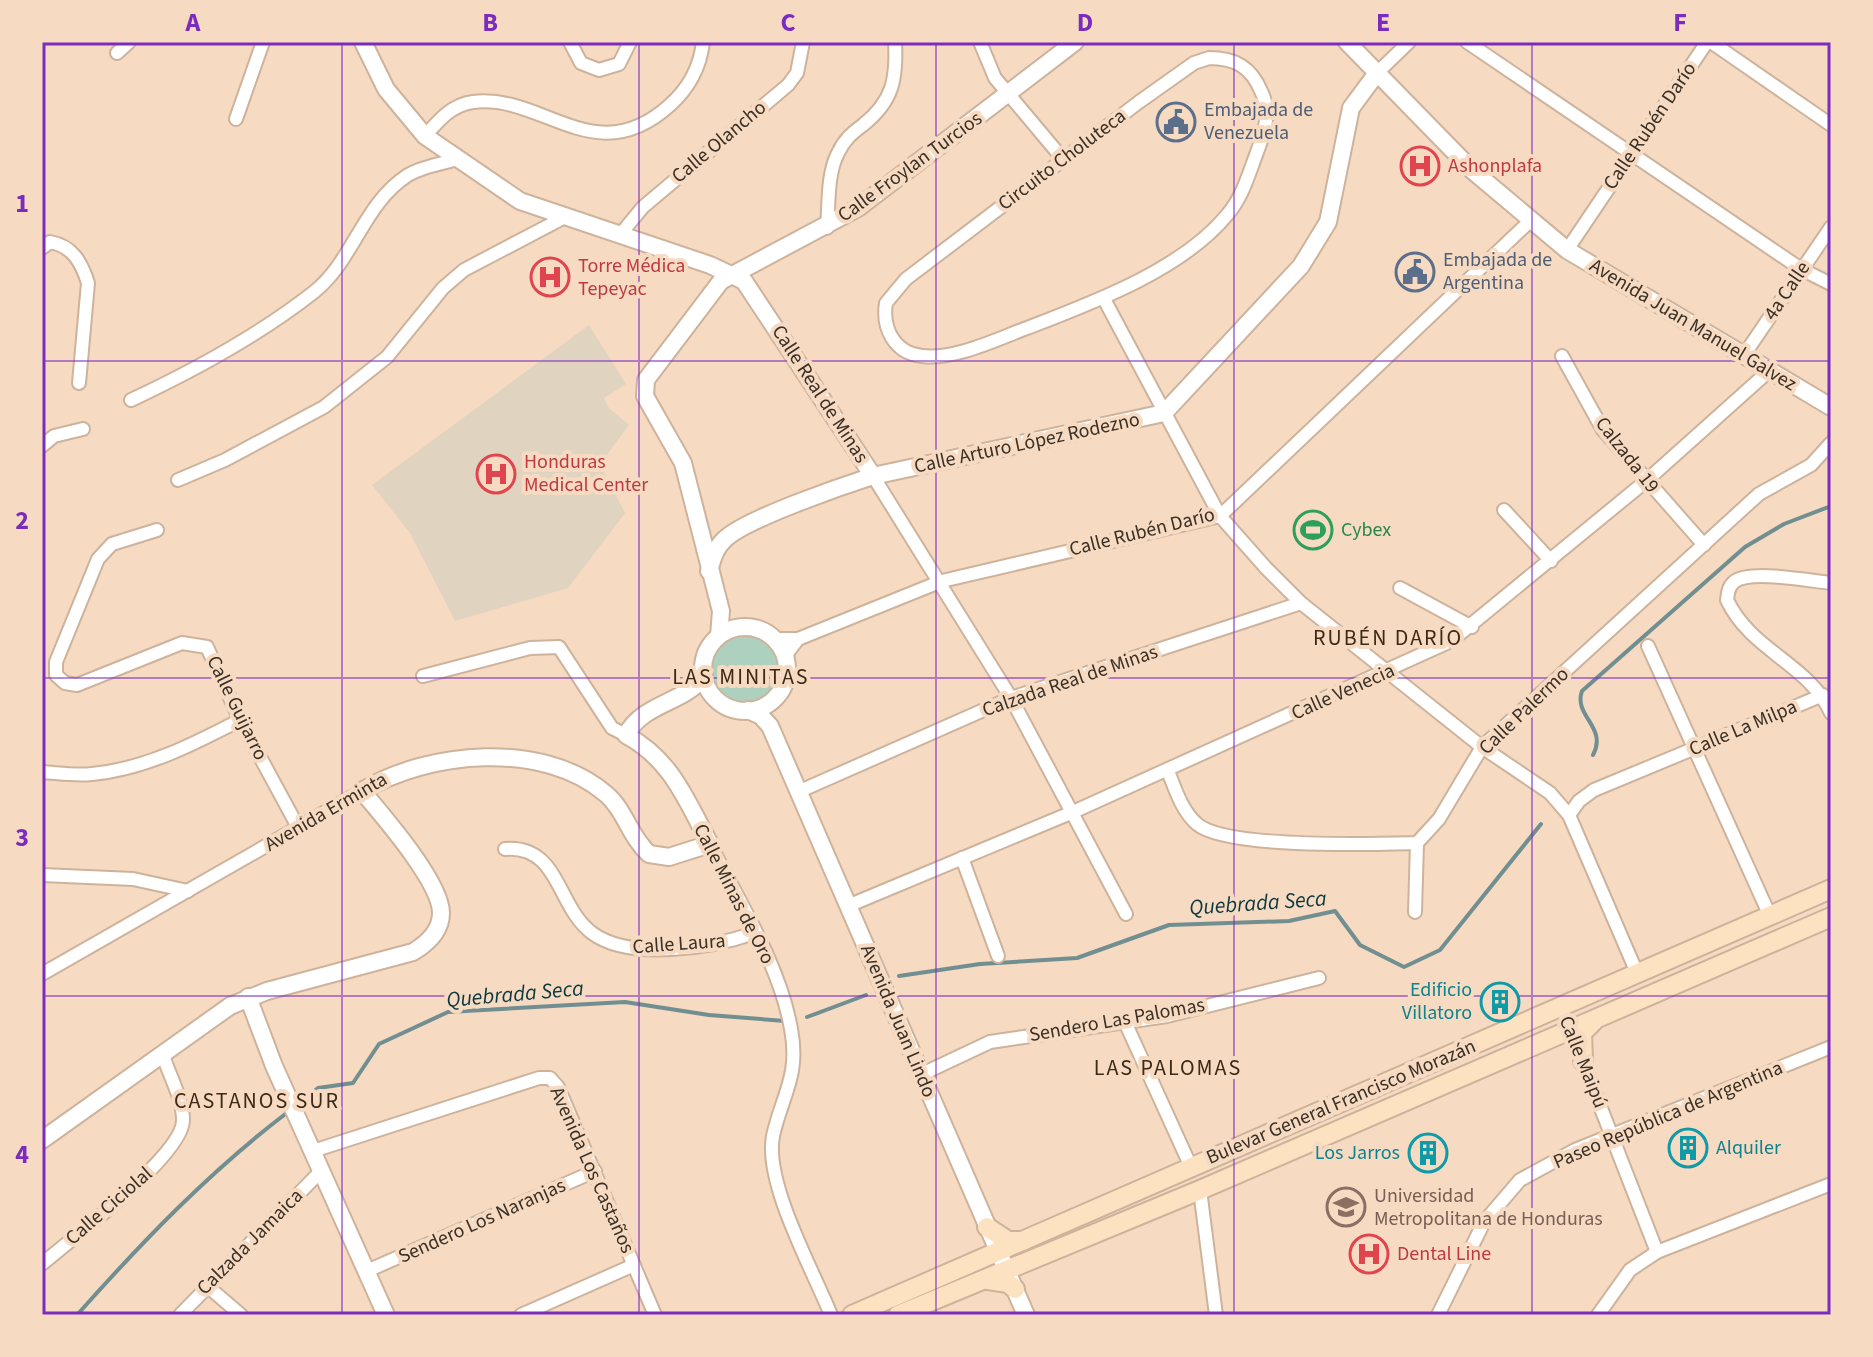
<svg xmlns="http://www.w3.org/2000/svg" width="1873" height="1357" viewBox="0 0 1873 1357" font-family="'Source Sans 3',sans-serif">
<rect width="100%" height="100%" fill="#f6dac2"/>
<!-- medical -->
<path fill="#e0d4c0" d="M589 325 626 384 604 398 609 408 629 425 600 464 625 513 568 588 455 621 410 533 372 485Z"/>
<!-- green -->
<circle fill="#aed1bf" cx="745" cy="668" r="34"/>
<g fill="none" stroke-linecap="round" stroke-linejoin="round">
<!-- stream -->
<g stroke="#718e91" stroke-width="4">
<path d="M1593 755C1608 727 1573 716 1582 691L1745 547 1784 524 1831 506"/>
<path d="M899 976 980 964 1077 958 1169 925 1289 921 1335 911 1360 945 1404 967 1440 950 1541 824"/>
<path d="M807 1017 866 995"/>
<path d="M298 1104 318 1088 353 1083 379 1044 448 1012 625 1002 709 1015 785 1021"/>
<path d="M77 1315C142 1242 210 1171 288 1112"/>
</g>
<defs>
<g id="minor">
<path d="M570 42 581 63 599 70 619 64 630 42"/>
<path d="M980 42 995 78 1063 159"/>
<path d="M1467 42 1801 269 1831 284"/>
<path d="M1711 42 1831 125"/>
<path d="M117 53 129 42"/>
<path d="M1209 58C1235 58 1251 67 1261 91 1272 113 1264 133 1256 155 1248 176 1242 198 1227 215 1182 270 1092 303 1027 328 997 339 955 360 922 356 894 353 882 328 886 303L906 279 1139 102 1194 63Z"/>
<path d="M1377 73 1409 42"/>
<path d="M236 119 263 42"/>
<path d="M425 136C439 120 451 105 473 102 543 93 595 173 670 105 689 88 700 68 703 42"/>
<path d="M827 228C829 204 827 174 838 153 844 140 852 133 863 125 893 101 897 79 895 42"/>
<path d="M619 236 643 207 788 85 797 73 803 42"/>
<path d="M42 248 50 242C72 246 81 261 88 283L79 383"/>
<path d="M1567 250 1707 42"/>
<path d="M1104 299 1220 516 1266 568 1301 603 1482 747 1550 793 1569 815 1637 973"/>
<path d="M1744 355 1831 227"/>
<path d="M1562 356 1603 430 1704 545"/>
<path d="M131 400C195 370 258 336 314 292 354 260 363 204 408 175 421 167 440 164 454 160"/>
<path d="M42 446 54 436 83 429"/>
<path d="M873 476 1011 698 1126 914"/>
<path d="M178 480 225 460 324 407 387 357 443 288 464 270 563 218"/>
<path d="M1504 510 1551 561"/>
<path d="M157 530 112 544 98 559 56 662V675L65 683 77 685 182 643 207 647 240 720 298 827"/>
<path d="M1831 583C1810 581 1750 569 1734 582 1728 587 1728 593 1727 600 1751 651 1809 664 1831 713"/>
<path d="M1400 588 1472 627"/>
<path d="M775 639H798L942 581 1220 516 1530 221"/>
<path d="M1648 646 1770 916"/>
<path d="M785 656 798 639"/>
<path d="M423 676 530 648 559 647 612 728 626 735"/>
<path d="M1168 771C1175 789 1182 811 1197 824 1226 849 1375 844 1417 843L1439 819 1482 747 1759 494 1811 465 1831 443"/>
<path d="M42 772C58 773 76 776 92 774 145 769 194 744 240 720"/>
<path d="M800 791 1011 698 1301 603"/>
<path d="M1569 815 1579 801 1594 790 1823 695"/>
<path d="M710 844C739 902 780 965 791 1029 800 1076 782 1095 773 1136 764 1183 813 1270 831 1315"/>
<path d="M505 849C560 845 556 906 592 933 630 961 712 948 754 933"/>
<path d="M962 858 998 956"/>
<path d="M42 875 133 879 188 891"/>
<path d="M850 905 1073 812 1451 641 1646 481 1770 370"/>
<path d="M1415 912 1417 843"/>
<path d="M42 974 362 791"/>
<path d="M1125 1022 1191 1167"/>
<path d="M1581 1057 1657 1252"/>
<path d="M920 1075 990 1042 1167 1016 1319 978"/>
<path d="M313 1151 539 1078H550L558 1087 655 1315"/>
<path d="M1200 1190 1216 1315"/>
<path d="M42 1264C70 1240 184 1154 183 1120 183 1099 169 1075 163 1055"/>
<path d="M369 1270 595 1171"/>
<path d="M206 1285 241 1315"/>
<path d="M180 1315 322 1170"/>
<path d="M521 1315 634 1265"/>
<path d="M1438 1315 1484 1222 1520 1180 1575 1150 1831 1047"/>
<path d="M1598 1315 1630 1270 1657 1252 1831 1184"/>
</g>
<g id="tertiary">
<path d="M363 42 386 89 425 136 520 201 710 265 744 281 873 476"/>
<path d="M1347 42 1473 171 1567 250 1831 407"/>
<path d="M709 571C713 558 715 548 725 539 746 519 842 486 873 476L1164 413 1301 266 1328 222 1351 108 1377 73"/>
<circle cx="745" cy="669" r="42"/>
<path d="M719 636 721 611 683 463 645 396 646 380 721 281 858 208 1075 42"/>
<path d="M748 710 761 716 770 726 1026 1315"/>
<path d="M248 997 274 1066 386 1315"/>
<path d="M42 1140 230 1006 267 991 413 952C428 943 441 931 441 913 441 882 382 815 362 791 428 751 543 740 606 794 625 810 630 837 649 854L669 857 710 844C686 800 672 760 626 735 643 703 682 704 704 677"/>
</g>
<g id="secondary">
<path d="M1583 1061 1582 1033 1594 1021"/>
<path d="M987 1227 1008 1241H1023"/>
<path d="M988 1280 1008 1283 1015 1289"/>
<path d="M852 1315 1831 889"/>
<path d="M898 1315 1200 1190 1831 917"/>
</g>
</defs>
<!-- minor casing -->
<use href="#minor" stroke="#ceb39c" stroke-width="16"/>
<!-- tertiary casing -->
<use href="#tertiary" stroke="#ceb39c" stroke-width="20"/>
<!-- secondary casing -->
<use href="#secondary" stroke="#ceb39c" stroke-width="22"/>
<!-- minor -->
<use href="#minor" stroke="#fff" stroke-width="12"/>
<!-- tertiary -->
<use href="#tertiary" stroke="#fff" stroke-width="16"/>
<!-- secondary -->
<use href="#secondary" stroke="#fde2c2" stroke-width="18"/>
</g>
<!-- grid -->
<path fill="none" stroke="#7b2cbf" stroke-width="2" stroke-opacity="0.55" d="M342 42V1315M639 42V1315M936 42V1315M1234 42V1315M1532 42V1315M42 361H1831M42 678H1831M42 996H1831"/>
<!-- icons -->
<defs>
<symbol id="civic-ring" viewBox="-11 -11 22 22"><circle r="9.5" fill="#f6dac2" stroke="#5c6f8a" stroke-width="1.5"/><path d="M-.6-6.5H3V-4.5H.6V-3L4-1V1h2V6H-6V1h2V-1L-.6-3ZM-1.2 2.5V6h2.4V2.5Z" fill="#5c6f8a"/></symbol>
<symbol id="hospital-ring" viewBox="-11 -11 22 22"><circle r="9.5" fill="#f6dac2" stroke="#e0444e" stroke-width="1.5"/><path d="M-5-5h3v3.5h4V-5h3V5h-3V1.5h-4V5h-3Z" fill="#e0444e"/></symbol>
<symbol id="stadium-ring" viewBox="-11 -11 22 22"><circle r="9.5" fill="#f6dac2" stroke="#2e9e5b" stroke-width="1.5"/><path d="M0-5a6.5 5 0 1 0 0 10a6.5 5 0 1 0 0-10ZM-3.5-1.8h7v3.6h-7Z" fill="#2e9e5b"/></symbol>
<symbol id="building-ring" viewBox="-11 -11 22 22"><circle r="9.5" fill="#f6dac2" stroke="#0f9aa8" stroke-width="1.5"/><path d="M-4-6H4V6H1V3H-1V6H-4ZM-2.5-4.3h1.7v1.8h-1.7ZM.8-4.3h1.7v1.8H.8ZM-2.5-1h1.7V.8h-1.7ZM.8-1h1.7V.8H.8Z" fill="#0f9aa8"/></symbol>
<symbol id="university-ring" viewBox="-11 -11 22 22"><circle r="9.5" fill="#f6dac2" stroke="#8d6e63" stroke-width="1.5"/><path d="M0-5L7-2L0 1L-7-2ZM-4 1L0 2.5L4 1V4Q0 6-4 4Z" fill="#8d6e63"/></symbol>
</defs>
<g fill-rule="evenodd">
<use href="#civic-ring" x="1154" y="100" width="44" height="44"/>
<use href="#hospital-ring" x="1398" y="144" width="44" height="44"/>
<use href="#civic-ring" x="1393" y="250" width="44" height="44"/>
<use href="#hospital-ring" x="528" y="255" width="44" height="44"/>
<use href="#hospital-ring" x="474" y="452" width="44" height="44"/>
<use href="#stadium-ring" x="1291" y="508" width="44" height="44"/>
<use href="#building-ring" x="1478" y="980" width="44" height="44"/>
<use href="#building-ring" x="1666" y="1126" width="44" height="44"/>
<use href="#building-ring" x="1406" y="1131" width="44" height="44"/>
<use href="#university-ring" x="1324" y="1185" width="44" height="44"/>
<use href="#hospital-ring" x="1347" y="1232" width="44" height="44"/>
</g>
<g text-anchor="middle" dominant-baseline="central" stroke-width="8" stroke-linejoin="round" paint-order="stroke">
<!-- service labels -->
<g font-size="20" fill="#4e5e75" stroke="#f6dac2" text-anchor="start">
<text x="1204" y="110">Embajada de<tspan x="1204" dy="23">Venezuela</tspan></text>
<text x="1443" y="260">Embajada de<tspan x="1443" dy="23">Argentina</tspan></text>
</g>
<!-- street labels -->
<g font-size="20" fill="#3a3026" stroke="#f6dac2">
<text transform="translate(1650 126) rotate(-56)">Calle Rubén Darío</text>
<text transform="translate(719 142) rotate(-40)">Calle Olancho</text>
<text transform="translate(1062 160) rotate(-37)">Circuito Choluteca</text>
<text transform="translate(910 167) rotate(-36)">Calle Froylan Turcios</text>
<text transform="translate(1787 291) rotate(-56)">4a Calle</text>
<text transform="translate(1693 325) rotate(31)">Avenida Juan Manuel Galvez</text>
<text transform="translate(820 394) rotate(57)">Calle Real de Minas</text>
<text transform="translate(1027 443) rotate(-12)">Calle Arturo López Rodezno</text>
<text transform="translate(1627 455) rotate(52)">Calzada 19</text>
<text transform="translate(1142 532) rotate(-14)">Calle Rubén Darío</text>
<text transform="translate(1070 681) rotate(-19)">Calzada Real de Minas</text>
<text transform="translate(1343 692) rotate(-24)">Calle Venecia</text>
<text transform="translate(237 708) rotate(64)">Calle Guijarro</text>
<text transform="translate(1524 711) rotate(-44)">Calle Palermo</text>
<text transform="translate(1743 728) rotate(-23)">Calle La Milpa</text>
<text transform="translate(326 812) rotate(-30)">Avenida Erminta</text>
<text transform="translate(734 894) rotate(63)">Calle Minas de Oro</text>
<text transform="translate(679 944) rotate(-4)">Calle Laura</text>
<text transform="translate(1117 1020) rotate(-10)">Sendero Las Palomas</text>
<text transform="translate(898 1021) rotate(67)">Avenida Juan Lindo</text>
<text transform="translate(1583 1062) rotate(68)">Calle Maipú</text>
<text transform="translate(1341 1102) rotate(-23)">Bulevar General Francisco Morazán</text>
<text transform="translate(1668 1115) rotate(-23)">Paseo República de Argentina</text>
<text transform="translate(592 1170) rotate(66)">Avenida Los Castaños</text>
<text transform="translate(109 1206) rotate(-41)">Calle Ciciolal</text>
<text transform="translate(482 1221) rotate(-24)">Sendero Los Naranjas</text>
<text transform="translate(250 1242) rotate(-45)">Calzada Jamaica</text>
</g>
<!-- health labels -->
<g font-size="20" fill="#be3a42" stroke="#f6dac2" text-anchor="start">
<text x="1448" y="166">Ashonplafa</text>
<text x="578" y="266">Torre Médica<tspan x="578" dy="23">Tepeyac</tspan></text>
<text x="524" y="462">Honduras<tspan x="524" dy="23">Medical Center</tspan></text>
<text x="1397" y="1254">Dental Line</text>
</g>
<!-- leisure labels -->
<g font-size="20" fill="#27864d" stroke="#f6dac2" text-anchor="start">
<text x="1341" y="530">Cybex</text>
</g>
<!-- culture labels -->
<g font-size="20" fill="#0d838f" stroke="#f6dac2" text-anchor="end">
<text x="1472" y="990">Edificio<tspan x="1472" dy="23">Villatoro</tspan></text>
<text x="1716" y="1148" text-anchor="start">Alquiler</text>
<text x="1400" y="1153">Los Jarros</text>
</g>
<!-- education labels -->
<g font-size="20" fill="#785e54" stroke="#f6dac2" text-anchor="start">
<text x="1374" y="1196">Universidad<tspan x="1374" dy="23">Metropolitana de Honduras</tspan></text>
</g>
<!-- neighbourhood labels -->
<g font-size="22" letter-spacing="2" fill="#3d2915" stroke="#f6dac2">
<text x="1388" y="638">RUBÉN DARÍO</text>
<text x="741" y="677">LAS MINITAS</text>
<text x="1168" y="1068">LAS PALOMAS</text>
<text x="257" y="1101">CASTANOS SUR</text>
</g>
<!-- water labels -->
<g font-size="22" font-style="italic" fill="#0b383f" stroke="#f6dac2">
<text transform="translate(1258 903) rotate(-4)">Quebrada Seca</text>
<text transform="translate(515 994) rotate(-5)">Quebrada Seca</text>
</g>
</g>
<!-- border -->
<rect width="1873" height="1357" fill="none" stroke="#f6dac2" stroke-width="88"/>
<rect x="44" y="44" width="1785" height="1269" fill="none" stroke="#7b2cbf" stroke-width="3"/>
<g font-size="26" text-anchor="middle" font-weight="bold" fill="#7b2cbf">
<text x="193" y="31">A</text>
<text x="490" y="31">B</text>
<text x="788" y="31">C</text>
<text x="1085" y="31">D</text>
<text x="1383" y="31">E</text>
<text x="1680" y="31">F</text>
<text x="22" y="212">1</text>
<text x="22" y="529">2</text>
<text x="22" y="846">3</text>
<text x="22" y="1163">4</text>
</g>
</svg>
